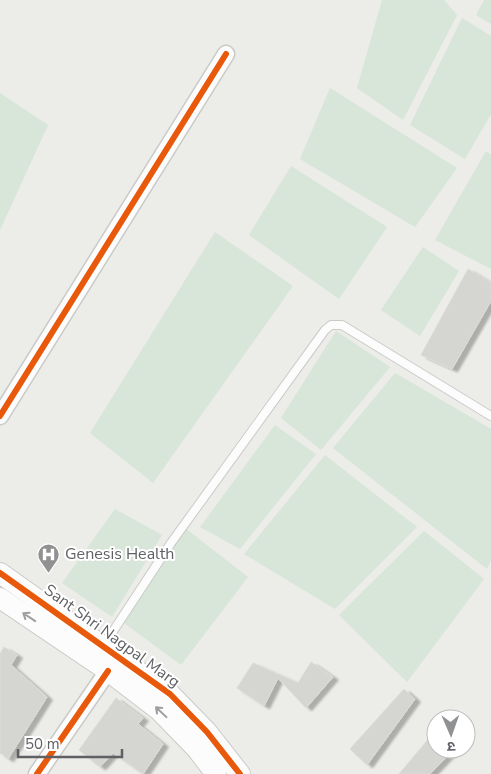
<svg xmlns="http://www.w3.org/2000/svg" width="491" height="774" viewBox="0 0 491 774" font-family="'Nunito Sans','Noto Sans Devanagari',sans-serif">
<defs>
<filter id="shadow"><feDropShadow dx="5.5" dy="3" stdDeviation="1" flood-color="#0004"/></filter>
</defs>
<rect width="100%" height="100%" fill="#ecece8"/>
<!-- green -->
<g fill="#d7e6d8">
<path d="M382 0H444L457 15 403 120 357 88Z"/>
<path d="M484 0H491V24L476 15Z"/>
<path d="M462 18 491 36V114L465 159 410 125Z"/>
<path d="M330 88 457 168 415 227 300 159Z"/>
<path d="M0 93 48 125 0 230Z"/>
<path d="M486 151 491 155V269L435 240Z"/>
<path d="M291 166 387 227 339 299 249 235Z"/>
<path d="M215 232 293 286 153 483 90 433Z"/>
<path d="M423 247 459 271 420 336 381 310Z"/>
<path d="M336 331 390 367 321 450 281 418Z"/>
<path d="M395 373 491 429V560L487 569 333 448Z"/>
<path d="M275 425 316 454 240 549 200 527Z"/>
<path d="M325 455 417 527 335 609 244 554Z"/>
<path d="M115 509 162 535 112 617 62 583Z"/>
<path d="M185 528 248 577 181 665 120 620Z"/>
<path d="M424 531 484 579 407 682 339 615Z"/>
</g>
<!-- building -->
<g fill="#d5d5d2" stroke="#dcdbd7" filter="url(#shadow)">
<path d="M468 269 491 283V301L452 369 421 355Z"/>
<path d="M4 647 17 655 11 665 47 697 8 759 0 753V654Z"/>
<path d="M311 662 333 677 306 708 278 678 264 706 237 688 253 663 298 683Z"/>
<path d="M404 689 415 699 367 765 350 749Z"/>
<path d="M116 698 143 718 138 724 163 744 143 774 113 753 100 767 79 750Z"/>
<path d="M436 730V749H454L430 774H399Z"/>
</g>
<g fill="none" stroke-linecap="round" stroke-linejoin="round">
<defs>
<path id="service" d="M104 645 171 543 325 330 331 325H342L491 416"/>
<g id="minor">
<path d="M0 416 226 54"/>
<path d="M37 774 108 671"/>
</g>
<g id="tertiary">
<path d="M0 573 170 694 207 732 240 774"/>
<path d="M0 598 108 671 159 710 196 748 216 774"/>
</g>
</defs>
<!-- service casing -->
<use href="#service" stroke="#cacac9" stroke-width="10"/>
<!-- minor casing -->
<use href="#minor" stroke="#cacac9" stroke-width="19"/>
<!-- tertiary casing -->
<use href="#tertiary" stroke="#cacac9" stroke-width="22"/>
<!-- service -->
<use href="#service" stroke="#fcfcfc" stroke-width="8"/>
<!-- minor -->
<use href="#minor" stroke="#fcfcfc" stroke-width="16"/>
<!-- tertiary -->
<use href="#tertiary" stroke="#fcfcfc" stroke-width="20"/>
<defs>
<g id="cycleway">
<path d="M0 416 226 54"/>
<path d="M0 573 170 694 207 732 240 774"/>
<path d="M37 774 108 671"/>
</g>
</defs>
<!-- cycleway casing -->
<use href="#cycleway" stroke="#fff" stroke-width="9"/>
<!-- cycleway -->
<use href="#cycleway" stroke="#e8590c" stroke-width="6"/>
</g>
<!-- one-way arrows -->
<defs><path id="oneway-shaft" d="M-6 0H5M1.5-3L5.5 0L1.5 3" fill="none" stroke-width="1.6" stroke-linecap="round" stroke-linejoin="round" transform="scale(1.25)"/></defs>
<g stroke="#9d9ea1">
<use href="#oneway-shaft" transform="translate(29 617) rotate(-146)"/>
<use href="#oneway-shaft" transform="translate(161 712) rotate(-137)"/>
</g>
<!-- icons -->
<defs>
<symbol id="hospital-pin" viewBox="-11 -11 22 30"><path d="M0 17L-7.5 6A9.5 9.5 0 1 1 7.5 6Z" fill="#909192" stroke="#fff"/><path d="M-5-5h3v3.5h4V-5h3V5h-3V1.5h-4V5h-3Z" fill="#fff"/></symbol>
</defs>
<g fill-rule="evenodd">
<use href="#hospital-pin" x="36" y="542" width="25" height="34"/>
</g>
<g text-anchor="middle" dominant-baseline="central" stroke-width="4" stroke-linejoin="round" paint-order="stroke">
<!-- poi labels -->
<g font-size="16" fill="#5e6064" stroke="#fff" text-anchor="start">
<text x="65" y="554">Genesis Health</text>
</g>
<!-- street labels -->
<g font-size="16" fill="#5e6064" stroke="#fff">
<text transform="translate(112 636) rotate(36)">Sant Shri Nagpal Marg</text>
</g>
</g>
<!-- north arrow -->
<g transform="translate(451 734) rotate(178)"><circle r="24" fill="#ffffff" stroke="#bfbfc1"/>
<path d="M0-4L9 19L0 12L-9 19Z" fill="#909192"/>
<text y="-8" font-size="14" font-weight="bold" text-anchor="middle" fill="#5e6064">उ</text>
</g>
<!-- scale -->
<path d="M18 749v8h104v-8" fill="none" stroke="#5e6064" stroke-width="2.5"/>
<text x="25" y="749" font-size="15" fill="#5e6064" stroke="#ffffff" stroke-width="4" paint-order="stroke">50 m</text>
</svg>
